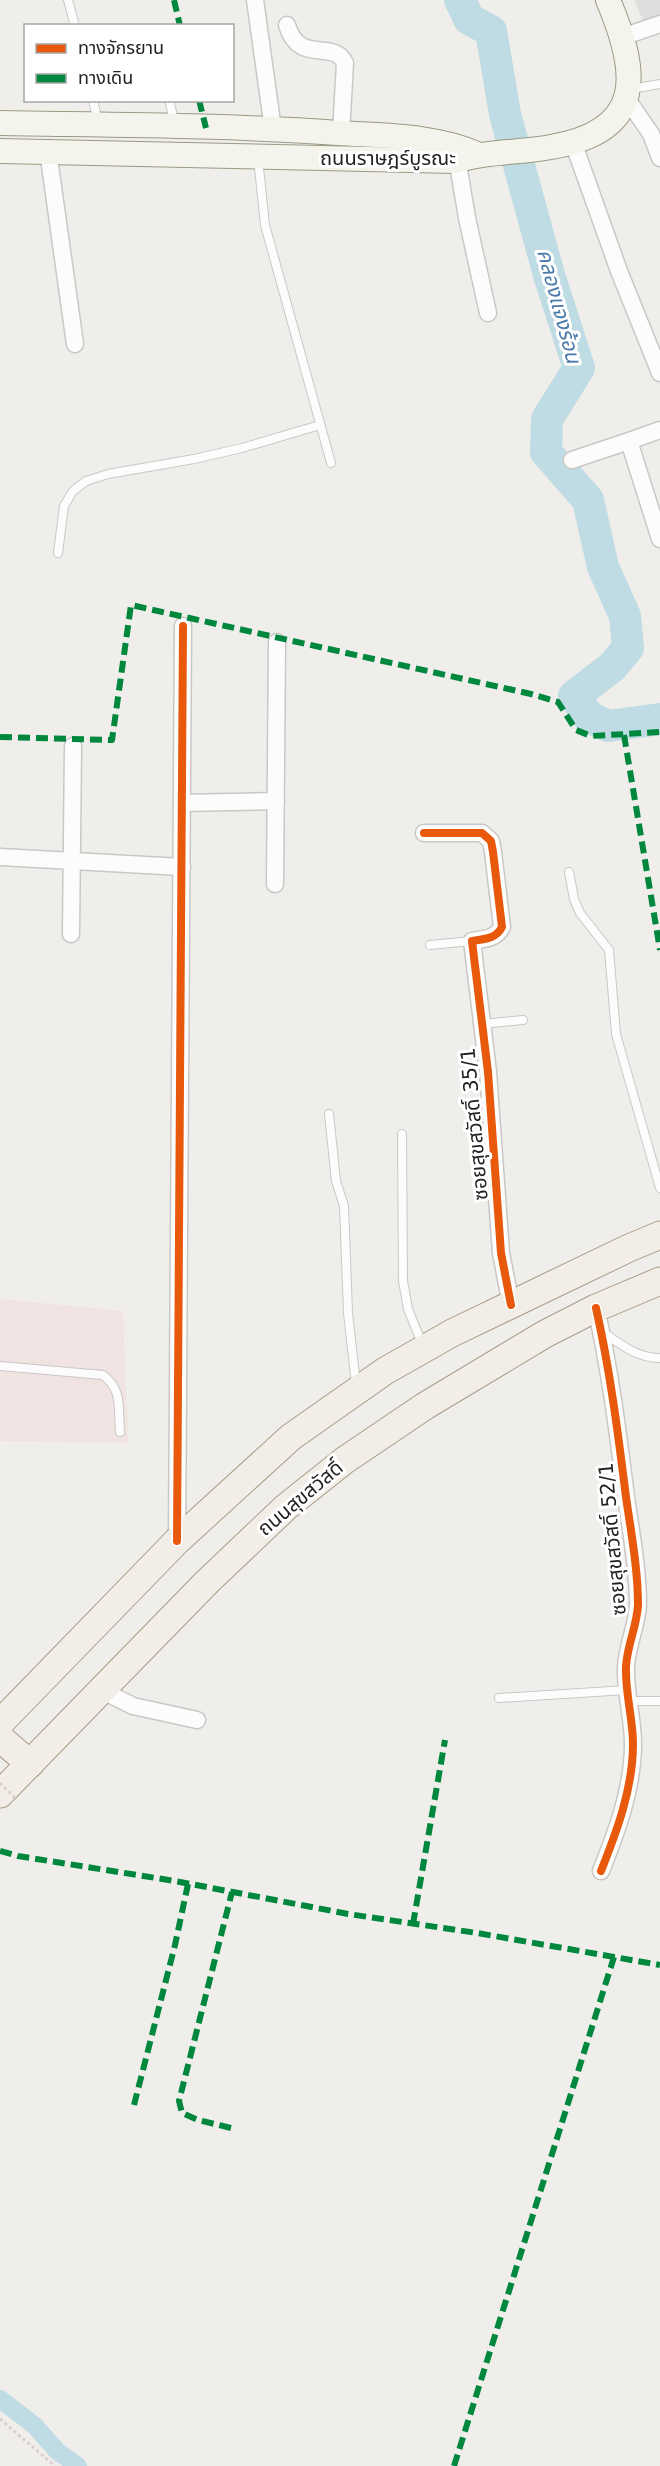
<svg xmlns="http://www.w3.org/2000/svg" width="660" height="2466" viewBox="0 0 660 2466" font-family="'DejaVu Sans','Noto Sans Thai',sans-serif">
<rect width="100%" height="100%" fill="#f0eeeb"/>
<!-- commercial -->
<path fill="#f1e3e1" d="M0 1299 123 1311 128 1443 0 1441Z"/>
<!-- religious -->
<path fill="#dededc" d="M634 0H660V18L644 23Z"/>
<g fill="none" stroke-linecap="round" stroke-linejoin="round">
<!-- canal -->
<path stroke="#bfdbe3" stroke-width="18" d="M0 2399 35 2426 57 2451 78 2466"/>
<!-- river -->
<path stroke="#bfdbe3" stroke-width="32" d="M460 0 469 19 491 31 505 114 549 275 579 368 547 419 546 452 588 500 603 567 625 616 628 648 612 667 574 696 589 717 608 726 660 719"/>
<defs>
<g id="service">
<path d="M68 0 75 26"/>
<path d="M631 89 660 84"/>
<path d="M93 100 98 122"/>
<path d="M169 100 175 124"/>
<path d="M258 158 265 225 331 463"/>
<path d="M58 553 64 506 73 491 86 481 108 474 194 459 242 448 320 425"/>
<path d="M569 872 574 899 580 913 609 950 616 1034 660 1188"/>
<path d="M430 945 472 941"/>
<path d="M482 1024 523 1020"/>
<path d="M329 1114 336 1181 344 1206 348 1313 356 1384"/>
<path d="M402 1134 403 1281 408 1309 423 1346"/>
<path d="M602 1332C623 1345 634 1357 660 1358"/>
<path d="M0 1366 103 1375C123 1390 118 1409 120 1432"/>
<path d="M499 1698 627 1690"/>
<path d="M628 1701H660"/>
</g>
<g id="minor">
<path d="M255 0 273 129"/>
<path d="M287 25C299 66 333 38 345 63L341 133"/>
<path d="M622 37 660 24"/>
<path d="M627 99 651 134 660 158"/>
<path d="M573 142 619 271 660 373"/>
<path d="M48 151 75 344"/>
<path d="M456 152 467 218 488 313"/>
<path d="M660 430 629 441 660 539"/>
<path d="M572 460 629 441"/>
<path d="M182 803 276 801"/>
<path d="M424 833H482L491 841 493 852 502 927C496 939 484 939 472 941L488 1072 501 1253 511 1305"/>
<path d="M0 857 182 867"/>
<path d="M275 884 277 642"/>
<path d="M71 934 73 746"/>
<path d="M596 1308C610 1370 618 1433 626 1497 631 1532 638 1569 638 1605 637 1626 627 1645 626 1667 625 1693 633 1718 633 1744 633 1788 617 1831 601 1871"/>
<path d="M177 1541 183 626"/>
<path d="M103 1691 133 1706 197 1720"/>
</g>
<g id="secondary">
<path d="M0 123C112 125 226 125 338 133 383 136 435 135 477 154"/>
<path d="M0 151 456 161C487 151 519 153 551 147 646 131 639 73 608 0"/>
</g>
<g id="primary">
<path d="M0 1723 177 1541 291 1437 385 1371 452 1333 629 1248 660 1235"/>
<path d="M0 1738 30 1764"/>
<path d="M0 1794 207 1582 286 1507 345 1460 425 1406 545 1334 596 1308 660 1281"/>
</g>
</defs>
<!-- service casing -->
<use href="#service" stroke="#c9c8c7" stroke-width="10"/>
<!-- minor casing -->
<use href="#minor" stroke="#c9c8c7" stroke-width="19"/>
<!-- secondary casing -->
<use href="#secondary" stroke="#999a82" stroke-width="26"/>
<!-- primary casing -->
<use href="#primary" stroke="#a79c86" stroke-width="29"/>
<!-- path -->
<path stroke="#dccecd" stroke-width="3" stroke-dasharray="3 3" stroke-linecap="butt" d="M0 2419 55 2466"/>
<!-- service -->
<use href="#service" stroke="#fdfcfc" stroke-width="8"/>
<!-- minor -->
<use href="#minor" stroke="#fdfcfc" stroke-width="16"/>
<!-- secondary -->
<use href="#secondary" stroke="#f4f4ed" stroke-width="24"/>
<!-- primary -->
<use href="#primary" stroke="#f3ede7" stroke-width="27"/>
<!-- path-bridge -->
<path stroke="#dccecd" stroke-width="3" stroke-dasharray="3 3" stroke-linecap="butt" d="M0 1783 15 1798"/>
<!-- quiet -->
<g stroke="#00873e" stroke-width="6" stroke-dasharray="12 6" stroke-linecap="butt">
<path d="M174 0 180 26"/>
<path d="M199 100 206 128"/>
<path d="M624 735 660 950"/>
<path d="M0 737 112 740 131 605 531 694 558 702 576 730 591 736 660 732"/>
<path d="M0 1851 18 1856 175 1881 348 1914 477 1933 660 1965"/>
<path d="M413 1924 445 1740"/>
<path d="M134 2105 175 1945 188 1884"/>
<path d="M231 2128 198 2120 182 2113 179 2101 232 1892"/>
<path d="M454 2466 614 1957"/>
</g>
<defs>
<g id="cycleway">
<path d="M424 833H482L491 841 493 852 502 927C496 939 484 939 472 941L488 1072 501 1253 511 1305"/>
<path d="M596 1308C610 1370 618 1433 626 1497 631 1532 638 1569 638 1605 637 1626 627 1645 626 1667 625 1693 633 1718 633 1744 633 1788 617 1831 601 1871"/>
<path d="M177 1541 183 626"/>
</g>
</defs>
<!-- cycleway casing -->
<use href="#cycleway" stroke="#fff" stroke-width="11"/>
<!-- cycleway -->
<use href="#cycleway" stroke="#e8590c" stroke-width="8"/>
</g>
<g text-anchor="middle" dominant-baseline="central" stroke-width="6" stroke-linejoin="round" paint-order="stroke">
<!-- street labels -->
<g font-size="20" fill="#222" stroke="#fff">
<text x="388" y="158">ถนนราษฎร์บูรณะ</text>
<text transform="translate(474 1124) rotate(-95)">ซอยสุขสวัสดิ์ 35/1</text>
<text transform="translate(300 1498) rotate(-40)">ถนนสุขสวัสดิ์</text>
<text transform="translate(612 1539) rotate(-95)">ซอยสุขสวัสดิ์ 52/1</text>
</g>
<!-- water labels -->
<g font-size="21" font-style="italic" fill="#4a7aab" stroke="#fff">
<text transform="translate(559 306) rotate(75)">คลองแจงร้อน</text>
</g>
</g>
<!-- legend -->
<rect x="24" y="24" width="210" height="78" fill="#ffffff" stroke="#a7a7a7" stroke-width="1.5"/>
<rect x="36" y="44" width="30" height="9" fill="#e8590c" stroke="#a7a7a7" stroke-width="1.5"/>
<text x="78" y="54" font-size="18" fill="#222222">ทางจักรยาน</text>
<rect x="36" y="74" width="30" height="9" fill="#00873e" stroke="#a7a7a7" stroke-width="1.5"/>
<text x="78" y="84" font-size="18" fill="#222222">ทางเดิน</text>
</svg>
